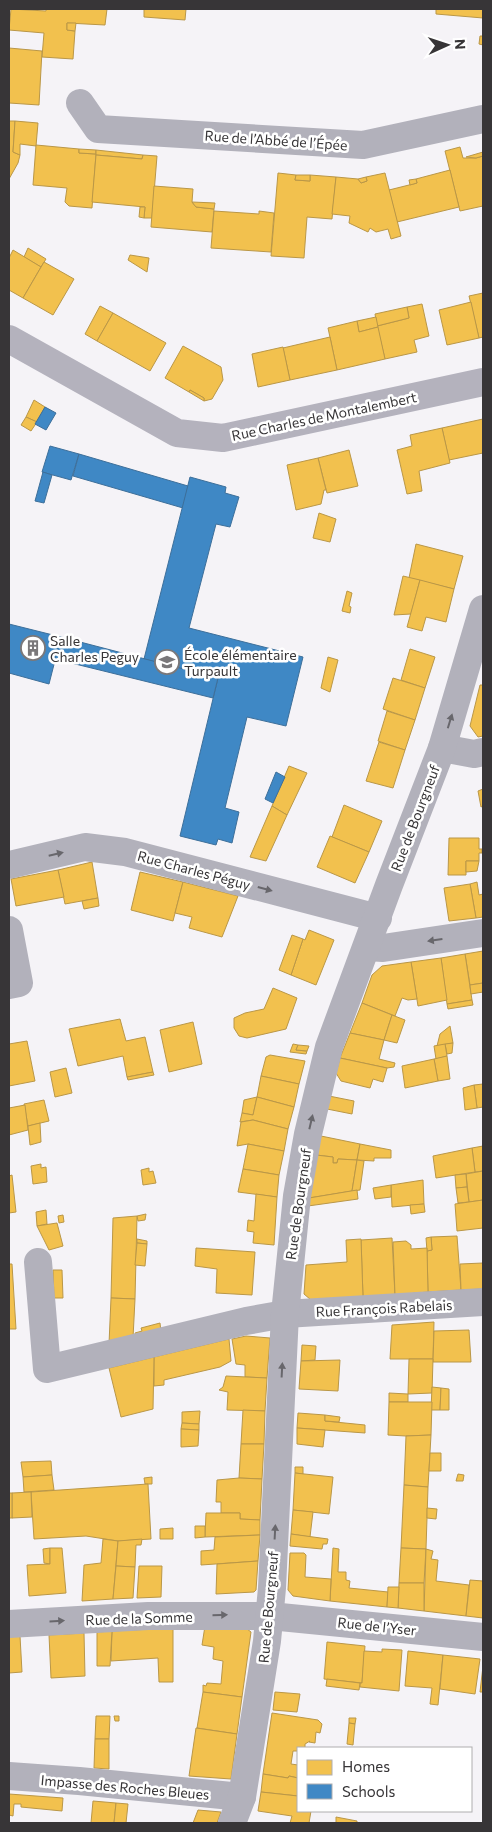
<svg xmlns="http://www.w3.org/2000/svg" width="492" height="1832" viewBox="0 0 492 1832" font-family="Commissioner,sans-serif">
<rect width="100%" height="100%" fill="#f5f3f7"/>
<!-- homes -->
<g fill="#f2c14e" stroke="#ba9747">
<path d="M11 9 46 11V9H107L105 25 67 23V30L75 31 73 59 42 57 44 33 9 30Z"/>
<path d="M144 9H186L185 20 144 17Z"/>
<path d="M436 9H483V18L436 14Z"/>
<path d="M67 23H76L75 31 67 30Z"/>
<path d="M480 36H483V45L479 44Z"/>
<path d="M9 48 42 51 39 105 9 103Z"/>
<path d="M9 121H15L13 152 20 155 18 163 9 179Z"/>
<path d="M15 121 38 123 36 146 20 144V155L13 152Z"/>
<path d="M36 145 79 149V153L96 154 92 208 69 206 65 202 67 188 33 185Z"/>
<path d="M460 147 463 158H476L483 156V206L460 211 445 151Z"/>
<path d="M79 149 96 150V154L79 153Z"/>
<path d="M96 150 143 155 142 159 96 155Z"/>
<path d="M483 152V156L476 158 466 157Z"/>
<path d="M96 155 142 159 143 155 157 156 152 218H144L145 207 92 202Z"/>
<path d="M450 170 459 207 397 222 389 190 417 183 416 179Z"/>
<path d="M278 173 296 175 295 180 310 181V175L336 177 332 219 307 217 304 258 271 256Z"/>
<path d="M385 173 401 236 391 239 388 229 376 232 370 228 368 232 349 223 350 216 332 214 336 177 358 179 361 183 367 181 366 177Z"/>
<path d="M296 175H310V181L295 180Z"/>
<path d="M366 177 367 181 361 183 358 179Z"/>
<path d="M416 179 417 183 410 185 409 180Z"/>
<path d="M154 186 193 189 192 202 196 207 214 209 212 232 151 227Z"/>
<path d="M192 202 215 203 214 209 196 207Z"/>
<path d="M140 207H145L144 218 139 217Z"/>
<path d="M214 211 259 214V211L274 213 271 252 211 248Z"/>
<path d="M28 248 46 259 41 267 24 257Z"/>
<path d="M13 250 41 267 23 298 9 290V258Z"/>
<path d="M130 255 149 258 147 272 128 260Z"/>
<path d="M44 262 74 279 53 315 23 298Z"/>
<path d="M483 293V337L479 338 469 296Z"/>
<path d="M471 302 479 338 447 345 439 310Z"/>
<path d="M422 304 429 336 414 340 417 352 385 359 377 326 409 318 407 307Z"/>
<path d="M100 306 113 313 97 341 85 334Z"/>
<path d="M407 307 409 318 377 326 375 314Z"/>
<path d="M113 313 166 343 150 371 97 341Z"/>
<path d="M376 317 378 327 359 332 357 321Z"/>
<path d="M357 321 359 332 378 327 385 359 337 370 328 328Z"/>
<path d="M330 337 337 370 290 380 283 348Z"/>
<path d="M183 346 221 367 223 380 212 399 204 401V398L190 390 189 392 165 378Z"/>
<path d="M283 347 290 380 258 387 252 354Z"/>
<path d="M190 390 204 398V401L189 392Z"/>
<path d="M34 400 45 407 37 422 26 417Z"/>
<path d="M26 417 37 422 31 431 21 425Z"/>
<path d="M483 419V453L449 460 442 428Z"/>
<path d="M442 428 450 463 419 471 422 491 407 494 397 450 412 446 410 435Z"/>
<path d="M349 450 358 486 327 493 318 458Z"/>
<path d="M318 458 326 490H324L321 504 296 510 287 465Z"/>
<path d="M319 513 336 519 330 542 313 538Z"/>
<path d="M416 544 463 556 454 589 409 578Z"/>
<path d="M403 576 420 580 411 614 394 615Z"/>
<path d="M420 580 454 589 446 622 426 617 422 631 407 627Z"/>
<path d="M347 591 352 593 349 606 351 607 350 613 342 611Z"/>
<path d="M410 649 435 657 425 688 401 680Z"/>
<path d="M328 657 338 660 330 692 321 688Z"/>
<path d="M393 678 425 688 415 720 383 709Z"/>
<path d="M480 685H483V736L478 737 470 726Z"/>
<path d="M387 711 415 720 405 750 378 741Z"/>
<path d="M379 742 405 750 393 788 366 781Z"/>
<path d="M289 766 307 773 287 815 272 806Z"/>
<path d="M483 789V806L481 807 478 791Z"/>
<path d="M344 805 382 821 369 852 332 837Z"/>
<path d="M272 806 287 815 266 861 250 857Z"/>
<path d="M330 836 369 852 355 883 317 867Z"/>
<path d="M449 838H479V849H482V853H479V861H466V875H448Z"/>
<path d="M466 861H479L477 871 466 872Z"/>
<path d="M92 862 98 898 65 904 58 870Z"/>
<path d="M58 870 64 897 16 906 11 879Z"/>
<path d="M140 872 183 882 173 921 131 910Z"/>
<path d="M183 882 238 896 222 937 189 928 192 917 175 913Z"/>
<path d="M477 882 479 895 483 894V917L476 918 470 884Z"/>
<path d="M470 884 476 918 449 921 444 888Z"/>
<path d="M98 898 99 906 84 909 82 901Z"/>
<path d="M309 930 334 940 316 985 291 975 303 939 305 940Z"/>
<path d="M292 935 303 939 291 975 279 970Z"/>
<path d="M483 951V983L470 985 465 954Z"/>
<path d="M465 954 472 1000 447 1004 441 958Z"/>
<path d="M441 958 447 1000 418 1006 411 962Z"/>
<path d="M411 962 417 999 408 1000 402 998 395 1016 362 1003 372 975 382 966Z"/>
<path d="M483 983V992L471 994 470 985Z"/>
<path d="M273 988 297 998 286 1029 247 1038 239 1036 234 1028V1018L245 1013 264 1009Z"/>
<path d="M472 1000 473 1005 448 1009 447 1004Z"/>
<path d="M362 1003 392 1015 384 1040 350 1033Z"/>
<path d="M392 1015 405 1020 397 1043 384 1040Z"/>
<path d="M120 1019 126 1041 145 1037 153 1072 127 1077 123 1056 78 1066 69 1029Z"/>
<path d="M193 1022 202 1064 169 1072 160 1030Z"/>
<path d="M450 1026 453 1043 437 1046 440 1034Z"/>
<path d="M350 1033 384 1040 379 1059 395 1063 394 1067 387 1068 340 1058Z"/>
<path d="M27 1041 35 1081 9 1086V1044Z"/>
<path d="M453 1043 452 1053 447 1054 445 1044Z"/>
<path d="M293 1044 298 1045 296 1050 307 1051 306 1054 290 1052Z"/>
<path d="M445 1044 447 1056 436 1059 434 1046Z"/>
<path d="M298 1045 309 1046 307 1051 296 1050Z"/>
<path d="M270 1055 305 1061 299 1084 261 1076 266 1057Z"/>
<path d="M447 1056 450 1079 438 1081 434 1059Z"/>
<path d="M340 1058 387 1068 383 1082 373 1079 370 1088 341 1081 336 1073Z"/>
<path d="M434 1059 438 1081 405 1088 402 1066Z"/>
<path d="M66 1068 72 1093 55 1097 50 1072Z"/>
<path d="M153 1072 154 1075 128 1080 127 1077Z"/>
<path d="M261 1076 299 1084 294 1107 257 1097Z"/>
<path d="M483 1084V1107L477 1108 474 1085Z"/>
<path d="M474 1085 477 1108 465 1110 463 1088Z"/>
<path d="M329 1096 354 1101 352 1114 327 1109Z"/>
<path d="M257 1097 253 1115 242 1113 244 1100Z"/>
<path d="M257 1097 294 1107 288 1129 253 1120 240 1122 242 1113 253 1115Z"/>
<path d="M44 1100 49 1121 28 1126 24 1104Z"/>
<path d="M25 1105 28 1130 9 1135V1108Z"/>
<path d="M253 1120 288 1129 284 1151 248 1144 237 1146 241 1122Z"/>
<path d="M40 1123 41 1142 30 1145 28 1126Z"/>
<path d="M321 1136 360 1144 357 1160 338 1159 337 1163H333V1157L316 1155Z"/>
<path d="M248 1144 284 1151 279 1175 243 1169Z"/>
<path d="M360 1144 391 1150V1158H374V1161L357 1160Z"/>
<path d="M483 1146V1171L475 1172 472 1148Z"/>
<path d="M472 1148 475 1172 436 1178 433 1156Z"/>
<path d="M316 1155 333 1157V1163H337L338 1159 357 1160 352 1191 309 1198Z"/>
<path d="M357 1160 364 1161 360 1190 352 1191Z"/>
<path d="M41 1164V1168L46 1167 47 1182 33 1184 31 1166Z"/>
<path d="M149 1168V1172L153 1171 156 1183 143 1185 141 1170Z"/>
<path d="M243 1169 279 1175 277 1197 238 1192Z"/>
<path d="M483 1171V1200L469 1202 466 1174Z"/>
<path d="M466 1174 467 1187 456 1188 455 1175Z"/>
<path d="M12 1175 16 1212 9 1213V1176Z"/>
<path d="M423 1180 424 1204 392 1207 391 1185Z"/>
<path d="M391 1185V1197L375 1199 373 1188Z"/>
<path d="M467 1187 469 1202 458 1203 456 1188Z"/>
<path d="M357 1190 358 1199 308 1206 309 1198Z"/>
<path d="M256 1194 277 1197 274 1245 253 1243 254 1232 247 1231 248 1220 254 1221Z"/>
<path d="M483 1200V1228L457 1231 455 1204Z"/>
<path d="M424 1204 425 1212 411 1214 410 1205Z"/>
<path d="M46 1210 47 1224 37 1226 36 1212Z"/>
<path d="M146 1214 145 1220 138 1221 137 1216Z"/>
<path d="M63 1215 64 1222 59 1223 58 1216Z"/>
<path d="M137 1216 135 1299 111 1298 113 1218Z"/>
<path d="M57 1223 63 1246 49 1250 37 1226Z"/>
<path d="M457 1236 461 1290 428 1292 427 1251 432 1250 431 1237Z"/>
<path d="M431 1237 432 1250 427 1251 426 1238Z"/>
<path d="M392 1238 395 1295 363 1297 361 1240Z"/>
<path d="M137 1239 147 1241V1244L137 1243Z"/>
<path d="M361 1239 363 1297 311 1300 304 1294 306 1265 347 1262 346 1240Z"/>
<path d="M406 1241 411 1245V1249L427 1248 428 1292 395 1295 393 1242Z"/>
<path d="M137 1243 147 1244 145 1266 135 1265Z"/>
<path d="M196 1248 255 1252 252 1295 216 1293 217 1269 195 1266Z"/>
<path d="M483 1263V1289L461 1290 460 1264Z"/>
<path d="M9 1264H12L16 1329H9Z"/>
<path d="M53 1270H62L63 1298H54Z"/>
<path d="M111 1298 135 1299 133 1338 109 1344Z"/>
<path d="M434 1322 433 1359H390L392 1325Z"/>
<path d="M160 1323 161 1332 136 1338 135 1333 142 1331 141 1328Z"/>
<path d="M469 1330 471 1362H433L434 1331Z"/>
<path d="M246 1336 270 1338 267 1378 245 1377V1365L236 1364 232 1339Z"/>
<path d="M229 1339 231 1361 220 1367 164 1380V1385L154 1386V1357Z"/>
<path d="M302 1345 316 1346 315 1360 301 1361Z"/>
<path d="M154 1357 153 1409 121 1417 109 1368Z"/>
<path d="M409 1359H433L432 1393 408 1394Z"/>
<path d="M340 1360 338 1391 299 1389 301 1361Z"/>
<path d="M226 1376 267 1378 265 1411 227 1410 228 1392 219 1390 223 1387Z"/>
<path d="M432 1387 441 1388 440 1410H431Z"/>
<path d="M441 1388 449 1389V1410H440Z"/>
<path d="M389 1393 408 1394V1402H389Z"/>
<path d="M389 1402H432L431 1435 406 1436 388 1435Z"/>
<path d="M243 1410 265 1411 264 1444H241Z"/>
<path d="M200 1411 199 1424 182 1423V1412Z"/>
<path d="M298 1413 325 1415V1421L365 1425V1433L297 1428Z"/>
<path d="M325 1415 340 1417 339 1422 325 1421Z"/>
<path d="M182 1423 199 1424V1430L181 1429Z"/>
<path d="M297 1428 325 1430 323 1447 297 1444Z"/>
<path d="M181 1429 199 1430 198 1446 181 1447Z"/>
<path d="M431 1435 428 1487 404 1485 406 1436Z"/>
<path d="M241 1444H264L262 1479 239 1478Z"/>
<path d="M430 1453H441V1471H429Z"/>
<path d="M51 1461 52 1475 23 1477 21 1462Z"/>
<path d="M295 1467H303V1474L295 1473Z"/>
<path d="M295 1473 333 1477 329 1514 293 1510Z"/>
<path d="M458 1474 464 1475 463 1481H456Z"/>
<path d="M52 1475 54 1490 24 1492 23 1477Z"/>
<path d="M152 1477V1484H145L144 1478Z"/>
<path d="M239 1478 262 1479 260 1520 240 1519V1513H221V1502H216L217 1480Z"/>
<path d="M148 1484 151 1539 118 1541 86 1536 34 1539 31 1492Z"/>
<path d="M404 1485 428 1487 426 1549 401 1548Z"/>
<path d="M31 1492 32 1517 12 1518V1493Z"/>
<rect x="9" y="1493" width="3" height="25"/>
<path d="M427 1508 437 1509 436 1519 427 1518Z"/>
<path d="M293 1510 313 1512 310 1537 291 1534Z"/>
<path d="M206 1513H240V1519L260 1520V1535L205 1537Z"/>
<path d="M195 1526H205V1537L195 1538Z"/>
<path d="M173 1528V1539H160V1529Z"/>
<path d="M291 1534 328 1539 327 1544H323L322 1549 290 1546Z"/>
<path d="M260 1535 258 1561 201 1565V1551L214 1550 215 1537Z"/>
<path d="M103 1539 118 1541 113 1599 82 1601 84 1565 101 1563Z"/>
<path d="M142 1539 141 1545H136L135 1567 116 1566 118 1541Z"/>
<path d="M50 1548V1564L44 1563 43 1549Z"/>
<path d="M50 1548H62L66 1593 29 1596 27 1565 50 1564Z"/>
<path d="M333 1548 339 1549 338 1572H346V1580L350 1581 349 1588 388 1592 387 1607 330 1601Z"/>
<path d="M401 1548 426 1549 424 1583H399Z"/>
<path d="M426 1549 433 1551 431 1559 438 1560 436 1581 469 1585 466 1616 424 1611Z"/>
<path d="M290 1553H304L306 1555 305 1577 331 1579 330 1601 293 1596 288 1590Z"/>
<path d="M258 1561 256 1590 254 1592 216 1594 217 1564Z"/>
<path d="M116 1566 135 1567 133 1598 113 1599Z"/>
<path d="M139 1566H162L161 1597 137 1598Z"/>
<path d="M470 1580 483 1581V1618L466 1616Z"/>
<path d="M399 1583H424V1611L398 1608Z"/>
<path d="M388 1587H399L398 1608 387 1607Z"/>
<path d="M242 1625 251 1632 242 1697 203 1692V1685L206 1686 207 1683 221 1684 223 1661 213 1659 214 1647 202 1645 205 1626Z"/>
<path d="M173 1628V1682H159L158 1658 111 1661 112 1631Z"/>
<path d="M112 1631 110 1666H97V1632Z"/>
<path d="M84 1633 85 1676 51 1678 49 1635Z"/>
<path d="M20 1636 22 1672 9 1673V1637Z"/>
<path d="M327 1642 365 1646 362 1683 324 1679Z"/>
<path d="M382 1649 402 1650 399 1691 360 1687V1683H362L364 1651 382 1652Z"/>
<path d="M408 1651 443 1655 438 1705 430 1704 432 1688 405 1686Z"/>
<path d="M443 1655 480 1659 475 1694 440 1689Z"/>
<path d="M483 1666V1692H480Z"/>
<path d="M327 1679 360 1683 359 1690 326 1686Z"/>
<path d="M203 1692 242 1697 237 1734 197 1728Z"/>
<path d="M275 1692 300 1694 297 1712 273 1710Z"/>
<path d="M272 1713 318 1720 322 1724 320 1733 316 1732 315 1743 309 1742 310 1741 305 1744V1748H298V1751H293L291 1764 298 1765V1778L289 1776 288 1778 263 1774Z"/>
<path d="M96 1716H110L109 1739H95Z"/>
<path d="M114 1716H119V1721H115Z"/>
<path d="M349 1718H356L355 1724 349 1723Z"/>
<path d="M349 1723 355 1724 353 1745 347 1744Z"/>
<path d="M196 1728 237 1734 231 1779 189 1776Z"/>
<path d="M95 1739H109V1769L94 1768Z"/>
<path d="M263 1774 288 1778 289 1776 298 1778V1802H297L298 1796 261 1792Z"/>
<path d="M261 1792 298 1796V1811H311L309 1823H290L292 1816 258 1811Z"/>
<path d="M9 1794 63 1798 62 1811 21 1807V1804H14L13 1816 9 1815Z"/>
<path d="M93 1801 116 1803 114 1823H91Z"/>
<path d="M116 1803 128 1804 126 1823H114Z"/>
<path d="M198 1810 221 1812 217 1823H193Z"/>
<path d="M336 1817 357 1821V1823H336Z"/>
</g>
<!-- schools -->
<g fill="#3f88c5" stroke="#3d6f9a">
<path d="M45 407 56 413 46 430 35 424Z"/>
<path d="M50 446 79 454 71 480 42 472Z"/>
<path d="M79 454 188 486 183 508 73 476Z"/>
<path d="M43 472 52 475 44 503 35 501Z"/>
<path d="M190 477 226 487 225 493 239 497 230 527 216 524 189 628 303 657 286 726 247 717 225 808 239 812 232 843 218 839 216 845 180 836 218 678 144 659Z"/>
<path d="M9 624 61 637 49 684 9 673Z"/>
<path d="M61 637 218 678 213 698 55 659Z"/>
<path d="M276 772 285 777 273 803 265 799Z"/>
</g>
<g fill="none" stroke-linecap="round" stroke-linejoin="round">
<!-- minor -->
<g stroke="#b2b1bb" stroke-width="28">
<path d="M80 103 98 129 363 145 483 119"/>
<path d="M442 748 474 754 483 752"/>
<path d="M9 865 85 847 125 852 378 918"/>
<path d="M9 930 19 983 9 985"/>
<path d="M367 947 383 948 483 933"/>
<path d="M38 1262 47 1369 246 1321 285 1314 483 1302"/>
<path d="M9 1624 148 1616H270L483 1637"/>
<path d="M9 1776 79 1781 242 1797"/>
<path d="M232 1823 242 1797 267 1641 272 1588 285 1314 297 1196 308 1134 329 1047 389 885 442 748 483 609"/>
</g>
<!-- major -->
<path stroke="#b4b2bd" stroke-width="28" d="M9 339 177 433 223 438 483 382"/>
</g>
<!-- one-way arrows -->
<defs><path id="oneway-solid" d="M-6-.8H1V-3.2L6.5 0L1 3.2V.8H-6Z" transform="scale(1.25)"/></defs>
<g fill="#68676c">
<use href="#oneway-solid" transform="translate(450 721) rotate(-73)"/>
<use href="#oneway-solid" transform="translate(56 854) rotate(-13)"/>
<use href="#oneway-solid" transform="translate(265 889) rotate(15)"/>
<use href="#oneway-solid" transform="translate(435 940) rotate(172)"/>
<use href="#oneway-solid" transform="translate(311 1122) rotate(-77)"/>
<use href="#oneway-solid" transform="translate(282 1370) rotate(-87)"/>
<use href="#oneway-solid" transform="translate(275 1532) rotate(-87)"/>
<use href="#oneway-solid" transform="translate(220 1615) rotate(-1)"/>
<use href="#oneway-solid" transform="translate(57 1621) rotate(-3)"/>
</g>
<!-- icons -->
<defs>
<symbol id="building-ring" viewBox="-11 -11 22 22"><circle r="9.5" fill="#fff" stroke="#7a787a" stroke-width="1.5"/><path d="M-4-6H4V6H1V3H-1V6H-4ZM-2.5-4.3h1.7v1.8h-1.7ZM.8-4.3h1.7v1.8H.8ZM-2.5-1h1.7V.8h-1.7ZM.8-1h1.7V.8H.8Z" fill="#7a787a"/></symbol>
<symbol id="school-ring" viewBox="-11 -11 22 22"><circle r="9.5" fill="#fff" stroke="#7a787a" stroke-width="1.5"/><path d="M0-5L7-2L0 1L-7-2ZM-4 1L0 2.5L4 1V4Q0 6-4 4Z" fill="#7a787a"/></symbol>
</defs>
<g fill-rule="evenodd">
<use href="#building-ring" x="19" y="634" width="28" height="28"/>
<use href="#school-ring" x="153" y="648" width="28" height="28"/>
</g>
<g text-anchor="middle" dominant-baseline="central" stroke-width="5" stroke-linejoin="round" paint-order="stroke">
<!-- street labels -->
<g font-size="14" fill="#373537" stroke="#fff">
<text transform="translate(276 140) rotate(4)">Rue de l’Abbé de l’Épée</text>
<text transform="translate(324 416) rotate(-12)">Rue Charles de Montalembert</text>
<text transform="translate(415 818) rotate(-69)">Rue de Bourgneuf</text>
<text transform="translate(194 870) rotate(15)">Rue Charles Péguy</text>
<text transform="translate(298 1204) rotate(-82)">Rue de Bourgneuf</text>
<text transform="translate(384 1308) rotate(-3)">Rue François Rabelais</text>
<text transform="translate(268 1607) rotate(-85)">Rue de Bourgneuf</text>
<text transform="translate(139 1618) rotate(-2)">Rue de la Somme</text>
<text transform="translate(377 1626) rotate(6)">Rue de l’Yser</text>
<text transform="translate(125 1787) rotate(5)">Impasse des Roches Bleues</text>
</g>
<!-- poi labels -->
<g font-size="14" fill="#373537" stroke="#fff" text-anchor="start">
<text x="50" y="640">Salle<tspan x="50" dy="16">Charles Peguy</tspan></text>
<text x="184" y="654">École élémentaire<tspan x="184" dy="16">Turpault</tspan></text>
</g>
</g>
<!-- border -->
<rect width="492" height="1832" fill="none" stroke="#373537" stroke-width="20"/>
<!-- legend -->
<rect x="297" y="1747" width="175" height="65" fill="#ffffff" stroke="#afaeaf"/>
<rect x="307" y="1760" width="25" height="15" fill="#f2c14e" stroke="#afaeaf"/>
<text x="342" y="1772" font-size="15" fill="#373537">Homes</text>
<rect x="307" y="1784" width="25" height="15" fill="#3f88c5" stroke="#afaeaf"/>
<text x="342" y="1797" font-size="15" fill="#373537">Schools</text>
<!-- north arrow -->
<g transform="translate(447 45) rotate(87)" stroke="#ffffff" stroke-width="4" paint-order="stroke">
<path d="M0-4L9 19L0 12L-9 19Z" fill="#373537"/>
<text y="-8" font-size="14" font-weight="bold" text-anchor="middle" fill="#373537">N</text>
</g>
</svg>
